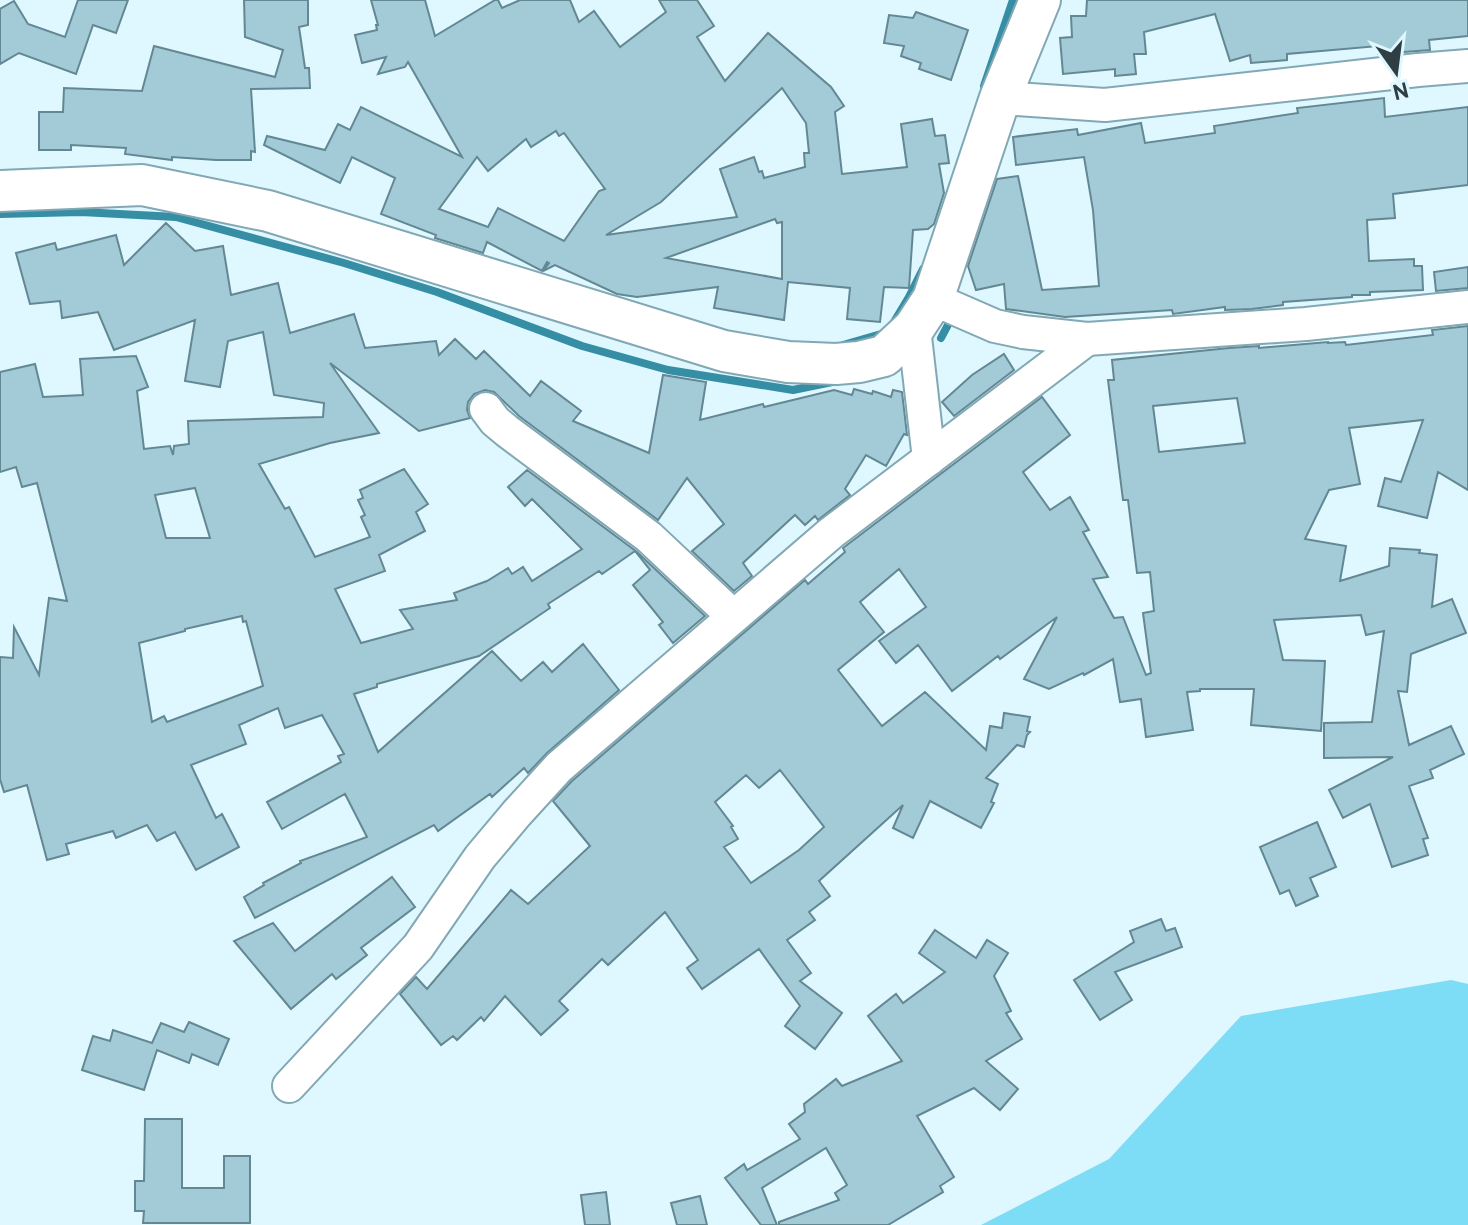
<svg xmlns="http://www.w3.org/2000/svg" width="1468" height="1225" viewBox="0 0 1468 1225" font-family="Overpass,sans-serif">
<rect width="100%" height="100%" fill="#dff7ff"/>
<!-- green -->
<path fill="#7ddcf6" d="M1451 980 1468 984V1225H981L1109 1159 1241 1016Z"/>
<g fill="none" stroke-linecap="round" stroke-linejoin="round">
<!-- stream -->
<g stroke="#368ea4" stroke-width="8">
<path d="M984 86 1013 0"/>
<path d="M0 214 81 212 176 217 344 263 437 292 582 346 668 370 793 390 832 382"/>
<path d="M941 338 950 321 948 316"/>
<path d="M843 345 888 332 909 297 923 269"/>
</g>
</g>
<!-- building -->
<g fill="#a3cbd7" stroke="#628893" stroke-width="2" fill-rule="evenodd">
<path d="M78 0H128L116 33 93 25 76 74 19 53 0 64V9L14 1 28 24 65 37Z"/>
<path d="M244 0H308V25L299 27 305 68H309L310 88 251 89 255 152 251 151V160H216L172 157V160L125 154 126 148 71 145V150H39V112H63L64 88 142 91 154 46 275 77 283 50 245 37Z"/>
<path d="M371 0H425L435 36 495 0H498L502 8 520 0H570L579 22 594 11 620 47 666 12 659 0H697L714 26 697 37 725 81 768 33 831 87 844 106 835 112 842 174 907 167 901 124 932 119 935 136 945 135 949 163 939 164 944 193 934 224 928 229 913 230 909 288 884 287 880 322 847 319 850 288 788 282 784 320 714 308 718 287 637 297 617 294 555 265 543 271 549 263 547 262 542 271 487 242 483 253 435 238 436 235 381 214 395 178 352 157 340 183 264 145 267 136 325 150 338 124 350 130 361 107 462 157 408 62 405 67 378 74 386 57 362 63 355 35 377 30 376 25H378ZM782 88 806 123 809 153H804L805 167 764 178 762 171 759 172 754 157 720 169 737 217 606 235 661 202ZM556 131 559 136 564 133 605 189 599 191 564 241 498 208 488 227 439 209 477 157 488 171 526 139 531 147ZM775 219 777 223 782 222V279L666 258Z"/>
<path d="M1087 0H1468V36L1429 40 1430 50 1378 54V46L1287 54V60L1251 63 1250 55 1230 61 1215 14 1144 32 1146 54H1134L1136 74 1115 76V69L1063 74 1060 38 1072 37 1071 16H1086Z"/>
<path d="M916 12 968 30 951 80 919 69 921 63 901 56 904 46 884 43 889 15 913 18Z"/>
<path d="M1384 98 1385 117 1468 107V185L1393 194 1395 218 1367 220 1369 261 1414 259V266H1422L1423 290 1370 292V295H1352V297L1283 302V305L1252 309 1225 310V307L1173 314 1172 310 1065 317 1006 309 1004 284 976 290 968 266 997 179 1018 176 1042 290 1099 286 1093 210 1084 157 1016 165 1013 137 1077 129 1078 135 1141 123 1145 143 1215 133 1214 126 1298 113 1297 108Z"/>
<path d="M166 223 195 251 223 246 231 295 278 283 290 333 354 314 365 348 436 341 439 355 455 339 476 359 484 351 530 396 541 381 581 411 573 421 649 453 663 375 706 382 700 420 763 404 764 407 834 390 852 395 854 389 872 394 873 391 891 397 893 390 902 392 907 435 904 434 886 466 866 455 845 489 850 495 818 520 815 516 805 525 795 515 743 563 752 576 734 591 692 551 724 524 687 478 658 520 519 416 494 392 485 390 474 394 468 402 467 410 470 418 419 431 330 363 379 433 330 443 259 464 285 509 289 507 315 557 370 537 361 517 365 515 358 500 363 498 360 490 404 469 428 504 416 512 425 531 379 555 385 571 335 589 361 643 413 629 400 610 457 600 454 593 487 581 508 568 512 574 523 567 532 581 582 549 532 499 525 506 508 487 527 470 637 552 705 616 673 643 659 625 663 622 633 585 650 570 635 551 602 574 599 571 548 604 550 608 479 656 377 684V687L354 694 378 752 492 651 521 681 543 662 552 672 583 644 619 690 547 753 528 773 524 768 492 797 490 794 438 831 434 825 255 918 244 897 264 885 263 883 301 863 300 861 367 837 345 794 282 829 267 802 341 762 338 756 344 754 322 715 285 728 278 708 239 725 246 744 191 765 216 818 222 814 239 847 196 870 175 832 157 841 147 825 116 838 113 831 66 844 69 854 47 860 27 785 4 792 0 779V657L13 658 14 627 39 675 49 598 67 601 37 483 22 487 16 467 0 472V372L35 364 43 397 83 395 80 359 136 356 148 387 137 391 144 449 170 446 173 455 174 446 189 444 188 421 323 417 324 403 274 395 263 332 228 341 220 387 185 381 195 320 114 350 98 312 62 318 60 301 30 304 16 253 55 243 57 250 116 235 124 265ZM195 488 210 538H166L155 495ZM242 616 243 622 246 621 263 686 167 722 164 716 152 722 139 643 185 631V629Z"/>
<path d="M1468 267V288L1436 291 1434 272Z"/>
<path d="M1468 326V490L1438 472 1427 518 1378 506 1385 478 1401 482 1423 420 1349 428 1360 484 1329 490 1305 539 1346 546 1340 581 1389 566 1390 548 1420 550 1419 553 1437 555 1432 607 1452 599 1466 633 1411 654 1407 692 1398 691 1409 745 1451 726 1464 754 1430 770 1433 778 1409 786 1428 838 1423 839 1428 855 1392 867 1370 804 1343 818 1329 790 1393 757 1324 758V723L1372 722 1384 631 1366 635 1361 615 1274 620 1283 660 1325 661 1321 731 1251 725 1254 689H1200V691L1187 692 1193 730 1146 737 1141 699 1120 702 1113 659 1084 675 1083 673 1049 689 1024 679 1057 617 1000 659 998 656 952 691 918 645 896 663 879 641 926 607 899 569 860 602 884 632 838 670 882 726 925 692 986 750 990 726 1002 728 1004 713 1030 717 1027 731 1030 732 1027 735 1024 747 1017 745 986 778 998 784 991 802 994 803 981 828 930 801 913 838 893 828 903 805 819 881 830 896 809 912 815 920 787 940 811 973 800 981 842 1013 815 1049 785 1026 800 1006 759 949 702 989 687 968 698 960 665 912 608 965 602 959 559 1001 568 1010 541 1035 505 996 484 1021 481 1017 457 1040 453 1036 441 1045 400 994 416 977 427 989 511 890 528 904 590 846 553 801 572 781 805 580 808 584 845 552 843 548 1042 397 1070 435 1023 472 1050 510 1070 497 1089 530 1083 532 1108 577 1093 579 1114 618 1123 617 1146 675 1151 673 1143 613 1154 611 1150 572 1137 573 1128 500H1123L1108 380H1114L1112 360 1229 348 1259 346V348L1328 342V343L1345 342 1346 345 1433 335 1432 330ZM1237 398 1245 443 1159 452 1153 406ZM780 770 824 827 799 850 751 883 724 847 738 839 731 827 733 826 715 802 746 775 759 788Z"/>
<path d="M1004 354 1014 370 954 416 942 402 972 375Z"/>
<path d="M1317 822 1336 867 1310 878 1318 896 1296 906 1289 890 1280 894 1260 847Z"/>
<path d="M392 877 415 907 361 948 367 955 336 979 332 974 291 1009 234 941 273 923 295 951Z"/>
<path d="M1161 919 1166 931 1175 928 1182 947 1115 972 1132 1000 1100 1020 1074 980 1134 942 1130 931Z"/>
<path d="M935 930 976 958 987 940 1008 953 994 976 1011 1011 1006 1013 1022 1039 986 1061 1018 1089 1000 1110 974 1088 917 1116 954 1177 940 1186 943 1192 888 1225H779V1222L839 1200 835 1193 847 1185 826 1148 762 1188 777 1225H761L725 1178 744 1164 747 1170 800 1139 789 1124 805 1112 804 1104 836 1079 842 1086 902 1061 868 1016 896 994 903 1003 945 972 919 953Z"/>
<path d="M189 1022 229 1039 218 1065 192 1054 189 1063 157 1050 144 1090 82 1070 93 1036 110 1041 113 1030 152 1043 161 1023 184 1032Z"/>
<path d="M145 1119H182V1188H224V1156H250V1223H143L144 1211H135V1181H144Z"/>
<path d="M606 1192 610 1225H585L581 1195Z"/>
<path d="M700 1196 707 1225H677L671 1203Z"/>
</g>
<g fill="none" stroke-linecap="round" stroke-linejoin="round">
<defs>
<g id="minor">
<path d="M1000 98 1105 105 1418 70 1468 66"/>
<path d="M933 299 995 326 1023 332 1087 339 1306 324 1468 307"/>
<path d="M914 328 929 459"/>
<path d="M486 409 495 421 507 431 649 537 733 616"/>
<path d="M289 1086 418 947 480 857 517 813 559 767 831 533 1087 339"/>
</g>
<path id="tertiary" d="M0 191 142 185 268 211 724 351 788 362 836 364 859 362 884 356 914 328 933 299 1000 98 1040 0"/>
</defs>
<!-- minor casing -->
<use href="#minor" stroke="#82a8b4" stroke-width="36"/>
<!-- tertiary casing -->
<use href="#tertiary" stroke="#82a8b4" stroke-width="44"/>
<!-- minor -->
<use href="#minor" stroke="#fff" stroke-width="32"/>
<!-- tertiary -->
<use href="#tertiary" stroke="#fff" stroke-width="40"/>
</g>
<!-- north arrow -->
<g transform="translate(1396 72) rotate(166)" stroke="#dff7ff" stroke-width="6" paint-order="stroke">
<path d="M0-6L14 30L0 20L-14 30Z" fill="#2e3e43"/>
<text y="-12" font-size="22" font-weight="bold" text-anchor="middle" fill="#2e3e43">N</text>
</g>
</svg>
